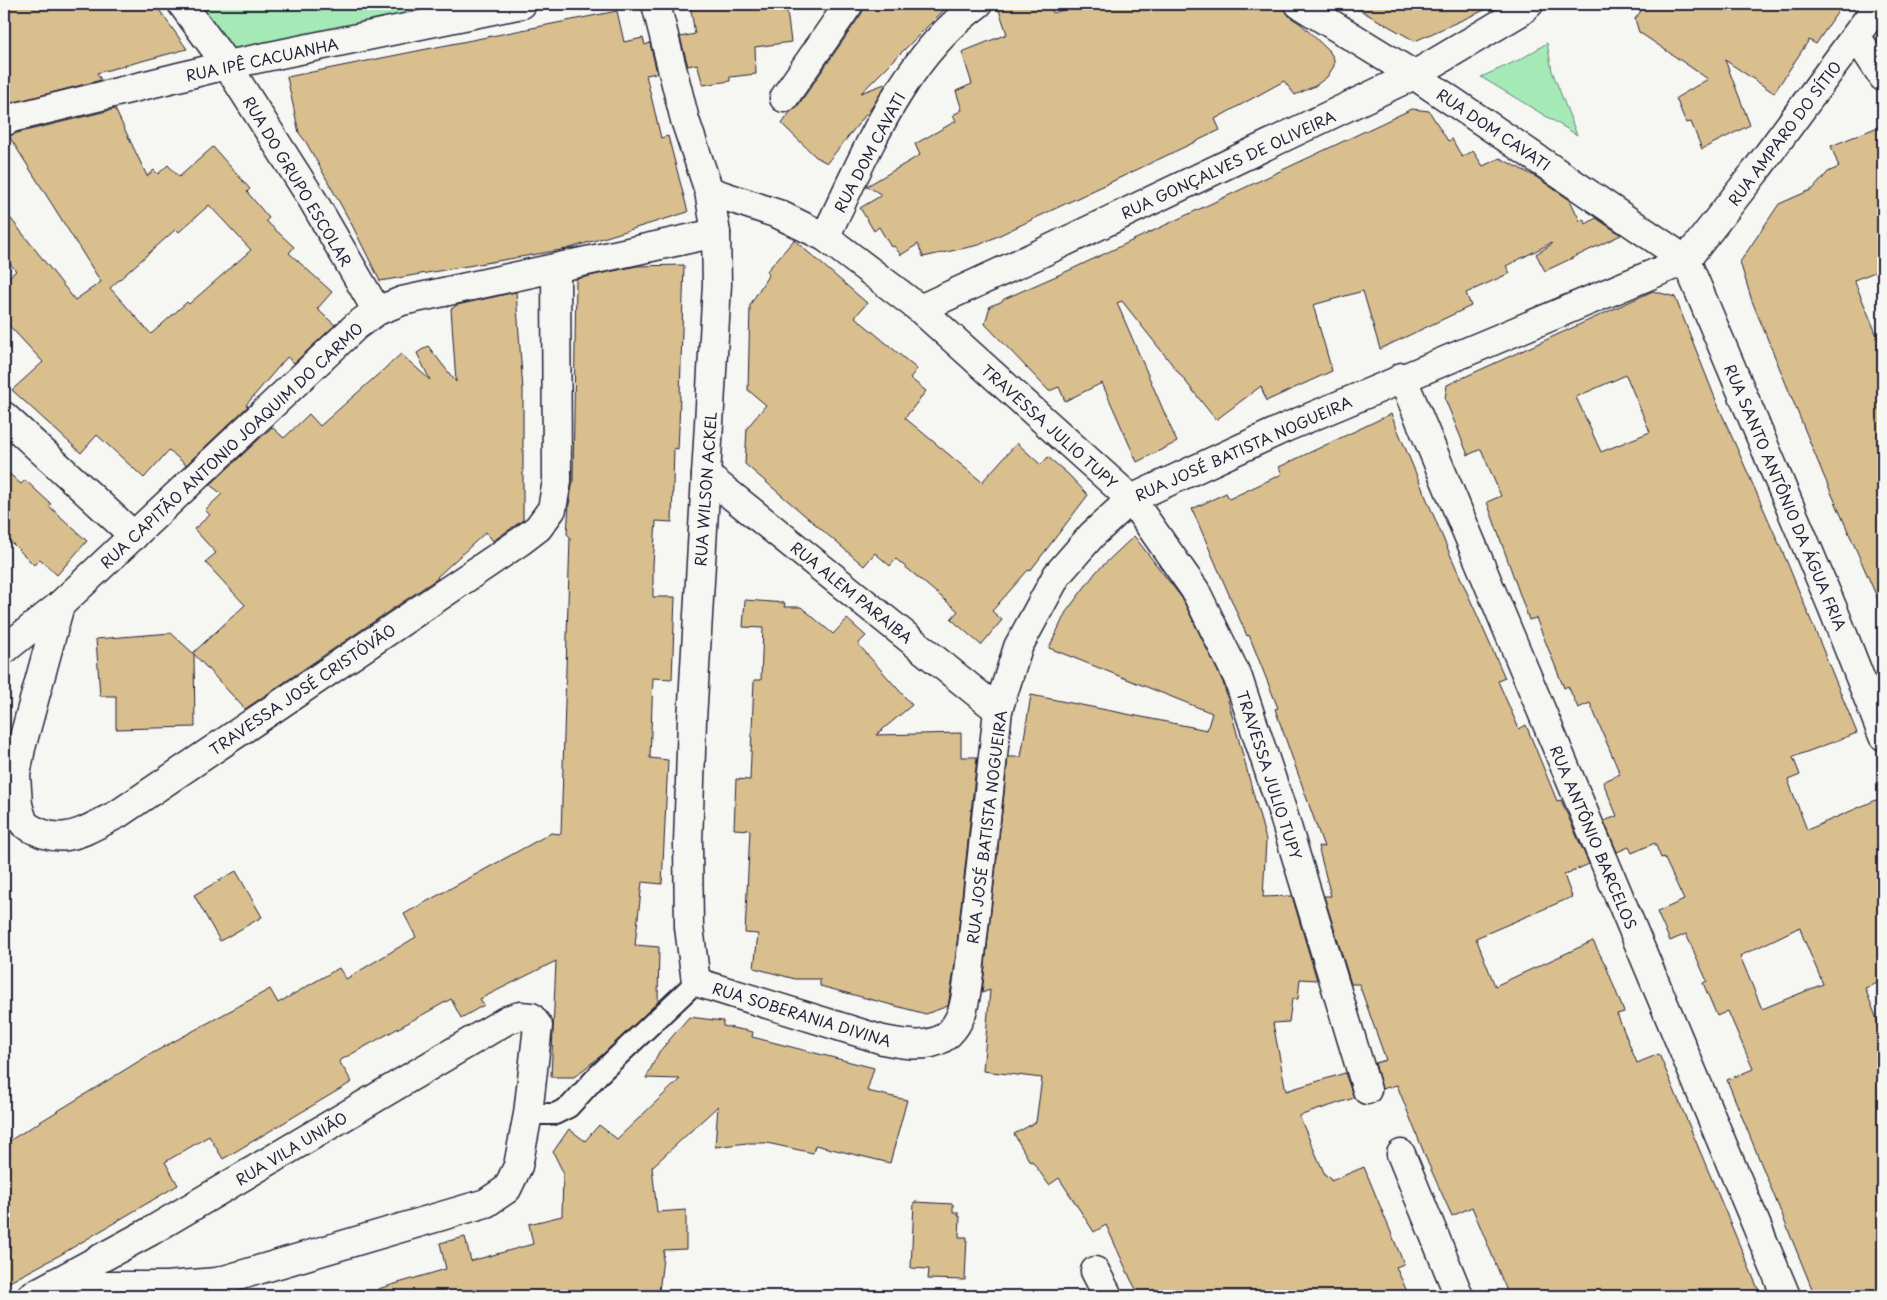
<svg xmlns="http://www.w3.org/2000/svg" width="1887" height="1300" viewBox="0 0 1887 1300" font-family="'Playpen Sans',sans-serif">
<rect width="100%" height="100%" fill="#f6f6f2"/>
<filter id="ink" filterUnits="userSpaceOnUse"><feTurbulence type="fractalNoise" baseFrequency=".02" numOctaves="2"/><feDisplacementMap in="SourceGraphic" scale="10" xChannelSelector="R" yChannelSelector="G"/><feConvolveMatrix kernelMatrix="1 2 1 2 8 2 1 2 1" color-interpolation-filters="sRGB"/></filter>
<g filter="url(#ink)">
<!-- green -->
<g fill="#a4e9b6" stroke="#638678">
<path d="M187 4H466L231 55Z"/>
<path d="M1547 43 1552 71 1577 135 1481 77 1521 59Z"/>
</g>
<!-- building -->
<g fill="#d9be8e" stroke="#22223b" fill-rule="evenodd">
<path d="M4 4H155L187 49 97 73 101 80 4 105Z"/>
<path d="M690 4H786L791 42 755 47 756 74 730 77V81L703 85 697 64 688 66 680 37 695 34Z"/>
<path d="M864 4H950L861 93 887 83 872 107 827 163 816 157 782 124 790 112 797 107 862 13Z"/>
<path d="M997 4H1050L1053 13 1083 4H1281L1290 17 1301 24 1330 52 1334 59V66L1327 77 1315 86 1295 95 1284 81 1215 119 1220 130 979 245 923 257 918 244 901 255 894 246 891 247 879 227 874 231 860 208 882 195 867 186 920 155 915 144 956 121 953 115 962 110 956 91 972 84 962 52 1007 34Z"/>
<path d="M1349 4H1498L1415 41Z"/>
<path d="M1646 4H1843L1816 44 1809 40 1774 93 1725 60 1750 125 1702 149 1691 122 1686 123 1676 98 1708 79 1639 32 1635 19Z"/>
<path d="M617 11 624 42 643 38 645 45 650 43 657 73 646 75 661 138 668 136 688 212 567 249 380 281 352 225 306 142 299 133 287 77Z"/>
<path d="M115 109 147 176 154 170 158 174 168 165 179 177 213 147 250 189 247 192 269 218 266 221 294 247 289 253 332 292 317 309 335 325 294 363 287 357 246 405 248 406 186 465 169 450 144 478 97 435 81 453 12 390 43 362 4 320V281L16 271 4 256V210L75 300 101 282 9 136 17 133ZM209 205 251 250 189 304 187 302 151 334 110 288 176 229 179 232Z"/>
<path d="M1412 109 1429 111 1448 141 1452 139 1462 157 1473 151 1483 166 1500 158 1536 177 1570 200 1580 221 1583 219 1586 224 1596 218 1621 235 1545 271 1536 254 1552 244 1551 243 1506 266 1510 273 1466 293 1471 306 1380 349 1363 291 1313 305 1332 371 1266 401 1261 386 1216 420 1122 301 1117 303 1177 442 1137 462 1102 383 1065 401 1059 387 1049 391 985 324 990 306 1001 302 1004 299 1072 269Z"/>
<path d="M1883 125V269L1854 280 1883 350V611L1823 474 1752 301 1740 262 1779 204 1813 189 1828 172 1839 167 1831 146Z"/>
<path d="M794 240 867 303 855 317 917 369 910 378 926 391 905 418 982 482 1017 443 1041 465 1048 457 1068 474 1088 495 1030 571 1028 570 992 611 1002 620 981 645 951 619 958 611 896 559 890 566 875 553 864 566 745 464 747 428 766 405 748 390 750 305 769 274 766 272Z"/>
<path d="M684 265 679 428 678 449 674 448 672 522 656 521 653 565V597H675L672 679 653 678 650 758 668 760 662 884 642 882 635 945 659 947 658 1002 602 1055 574 1077H551L556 961 480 999 484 1005 461 1018 451 999 339 1061 352 1082 223 1159 209 1136 165 1162 178 1185 60 1255 4 1285V1144L149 1055 270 989 278 1003 339 968 346 979 416 937 404 914 551 833 561 834 570 537 567 534 569 504 573 481 576 279 637 266Z"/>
<path d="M1653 291 1675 297 1717 403 1787 562 1857 733 1793 757 1800 775 1788 780 1807 830 1883 797V981L1865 988 1883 1035V1296H1815L1727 1080 1753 1069 1728 1011 1717 1016 1703 983 1707 981 1686 934 1670 941 1657 912 1684 900 1664 857 1661 858 1655 843 1632 853 1629 847 1617 852 1604 821 1617 816 1603 782 1620 774 1590 703 1578 708 1568 686 1564 688 1536 618 1529 620 1487 502 1501 496 1481 449 1468 455 1445 399 1447 385ZM1626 375 1650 432 1601 452 1576 397ZM1800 927 1803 937 1823 984 1762 1009 1740 956Z"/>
<path d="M516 292 523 390V520L493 541 486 532 437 577 438 578 245 709 193 653 245 605 205 562 216 553 194 529 210 515 205 510 222 494 210 485 272 427 284 438 309 414 320 426 401 354 430 380 417 353 428 346 456 382 451 309 457 305Z"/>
<path d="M1391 414 1446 545 1505 678 1498 681 1519 729 1526 725 1557 801 1561 800 1589 864 1564 875 1572 897 1476 938 1495 986 1593 941 1606 966 1624 1012 1617 1014 1637 1063 1659 1054 1761 1296H1509L1472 1207 1452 1216 1428 1163 1397 1085 1382 1089 1375 1063 1386 1060 1359 984H1351L1324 896H1331L1318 846 1324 847 1275 709 1278 708 1249 635 1247 636 1192 509 1226 493 1229 499 1282 474 1279 467Z"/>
<path d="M4 469 21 484 25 480 51 504 49 506 87 541 57 575 40 559 34 565 4 535Z"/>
<path d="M1134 536 1182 598 1223 682 1266 840 1263 897 1292 896 1317 980 1300 979 1298 999H1292L1289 1022 1273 1023 1286 1091 1345 1073 1354 1098 1299 1116 1326 1177 1329 1176 1331 1181 1364 1167 1404 1264 1396 1267 1409 1296H1140L1131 1280 1106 1225 1094 1232 1059 1178 1049 1185 1032 1161 1030 1162 1014 1134 1036 1122 1042 1078 983 1071 990 990 982 993 1008 757H1021L1031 695 1207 730 1212 713 1049 648 1066 612 1096 572Z"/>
<path d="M745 600 785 603 784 607H801L833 634 847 619 866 636 858 644 912 705 876 735 961 733V757H977L954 971 948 1006 926 1014 820 986V979H795L754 968 758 934 745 933 750 830 734 829 736 779 750 780 754 680H761L763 628 743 627Z"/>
<path d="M171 633 194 654 195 727 116 729V696H100L96 639Z"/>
<path d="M236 871 262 917 220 941 194 895Z"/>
<path d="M689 1017 723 1021V1026L753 1032 752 1037 874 1068 867 1091 907 1100 890 1163 815 1145 813 1153 767 1143H747L715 1147 718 1106 652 1167 657 1212 686 1210V1249L664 1250 659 1292H657L656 1296H379L378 1289 446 1269 440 1243 465 1237 471 1261 533 1244 529 1224 562 1216 563 1172 553 1152 569 1129 585 1141 599 1125 617 1139 680 1079 646 1078 659 1052Z"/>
<path d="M914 1202 953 1204V1212H958V1216H960L959 1237H967L965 1280 928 1279 929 1269 911 1268Z"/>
</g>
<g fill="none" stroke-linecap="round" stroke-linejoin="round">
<defs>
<path id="lane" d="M528 1114H555L569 1107 599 1074 696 982"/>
<g id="street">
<path d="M182 4 227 65 312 199 377 311"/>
<path d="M656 4 685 120 709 191 716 233 717 284 692 720 688 843 689 927 696 982 883 1040C917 1047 948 1051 962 1012 966 1000 967 986 969 973L998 710 1018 647 1057 575 1092 535 1131 499 1287 427 1686 260 1755 172 1879 4"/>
<path d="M1299 4 1414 75 1686 260"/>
<path d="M1856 36 1883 77"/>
<path d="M784 98 849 4"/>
<path d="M4 122 12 118 227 65 522 4"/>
<path d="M709 191 778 214 825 237 920 309 1131 499 1195 590 1238 678 1282 810 1367 1090"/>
<path d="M825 237C866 154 901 60 978 4"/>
<path d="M1686 260 1833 609 1883 736"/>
<path d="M920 309 1035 256 1414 75 1520 12 1529 4"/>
<path d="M1402 377 1786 1296"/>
<path d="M4 416 134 536"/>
<path d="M706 475 998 710"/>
<path d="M60 605 21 748 16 775 18 805 24 824C61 849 82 832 118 814L521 541 538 528 552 509 557 481 556 268"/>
<path d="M4 650 60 605 356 326 377 311 402 301 716 233"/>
<path d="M1401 1154 1459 1296"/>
<path d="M1095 1271 1108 1296"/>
<path d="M31 1296 151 1231 507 1020 520 1016 531 1017 538 1026 528 1114 518 1166 507 1189 486 1203 217 1282 166 1286H52"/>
</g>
</defs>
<!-- lane casing -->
<use href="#lane" stroke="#22223b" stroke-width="24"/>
<!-- street casing -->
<use href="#street" stroke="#22223b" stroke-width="31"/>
<!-- lane -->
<use href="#lane" stroke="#f6f6f2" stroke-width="20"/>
<!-- street -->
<use href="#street" stroke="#f6f6f2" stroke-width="28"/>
</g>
</g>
<g text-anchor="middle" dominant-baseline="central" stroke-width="4.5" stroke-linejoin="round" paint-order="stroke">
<!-- street labels -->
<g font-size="15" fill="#22223b" stroke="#f6f6f2">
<text transform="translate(262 59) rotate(-12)">RUA IPÊ CACUANHA</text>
<text transform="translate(1494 129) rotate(34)">RUA DOM CAVATI</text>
<text transform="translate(1784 133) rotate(-53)">RUA AMPARO DO SÍTIO</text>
<text transform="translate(869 152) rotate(-62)">RUA DOM CAVATI</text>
<text transform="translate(1228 164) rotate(-25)">RUA GONÇALVES DE OLIVEIRA</text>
<text transform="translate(298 181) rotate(59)">RUA DO GRUPO ESCOLAR</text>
<text transform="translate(1050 426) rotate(42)">TRAVESSA JULIO TUPY</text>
<text transform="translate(231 445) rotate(-43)">RUA CAPITÃO ANTONIO JOAQUIM DO CARMO</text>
<text transform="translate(1243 448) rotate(-24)">RUA JOSÉ BATISTA NOGUEIRA</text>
<text transform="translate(705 489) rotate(-86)">RUA WILSON ACKEL</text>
<text transform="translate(1786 497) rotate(67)">RUA SANTO ANTÔNIO DA ÁGUA FRIA</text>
<text transform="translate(852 592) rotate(39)">RUA ALEM PARAIBA</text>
<text transform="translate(302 689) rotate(-34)">TRAVESSA JOSÉ CRISTÓVÃO</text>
<text transform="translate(1270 775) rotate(72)">TRAVESSA JULIO TUPY</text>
<text transform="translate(986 827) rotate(-83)">RUA JOSÉ BATISTA NOGUEIRA</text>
<text transform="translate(1594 837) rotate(67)">RUA ANTÔNIO BARCELOS</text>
<text transform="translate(802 1014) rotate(17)">RUA SOBERANIA DIVINA</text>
<text transform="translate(291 1148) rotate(-31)">RUA VILA UNIÃO</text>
</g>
</g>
<!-- margin -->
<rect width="1887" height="1300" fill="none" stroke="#f6f6f2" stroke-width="20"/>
<rect x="10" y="10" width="1867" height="1280" fill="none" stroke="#22223b" stroke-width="2" filter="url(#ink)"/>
</svg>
